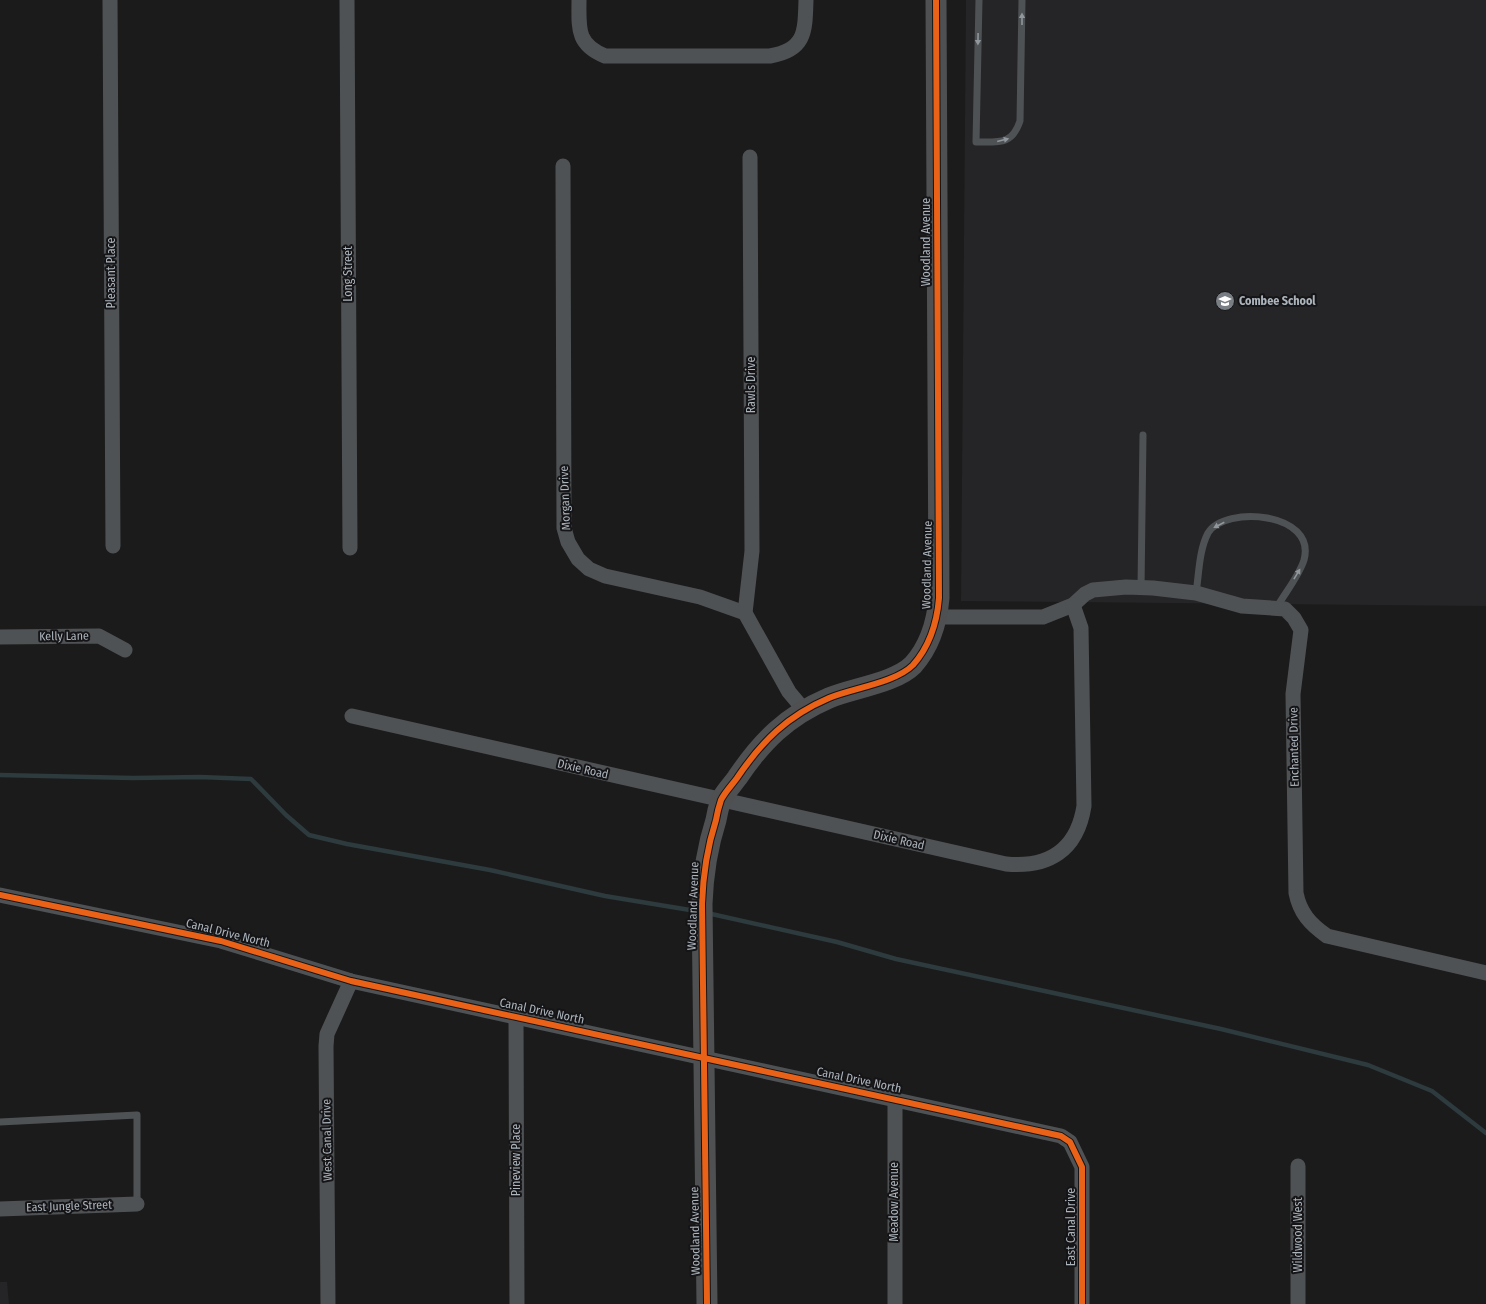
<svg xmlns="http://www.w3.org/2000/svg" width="1486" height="1304" viewBox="0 0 1486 1304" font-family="'Fira Sans Condensed',sans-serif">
<rect width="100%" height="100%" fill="#1b1b1b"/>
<!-- built -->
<g fill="#252527">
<path d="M966 0H1486V606L961 601Z"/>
<path d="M0 1282H7L9 1304H0Z"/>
</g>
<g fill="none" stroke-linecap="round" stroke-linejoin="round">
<!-- stream -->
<g stroke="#2d3a3e" stroke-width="4.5">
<path d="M0 775 133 778 200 777 251 779 286 815 309 835 347 844 490 870 605 896 696 911"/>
<path d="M707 913 837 942 896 959 1221 1029 1368 1065 1432 1091 1486 1133"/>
</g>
<!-- lane -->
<g stroke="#4f5254" stroke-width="7">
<path d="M979 0 976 142C999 142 1012 145 1020 121L1022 0"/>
<path d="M1141 588 1143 435"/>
<path d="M1196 593C1199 574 1199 550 1208 533 1225 505 1317 512 1304 560 1299 576 1285 593 1277 607"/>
<path d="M0 1122 137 1115V1204"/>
</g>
<!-- street -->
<g stroke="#4f5254" stroke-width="15">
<path d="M110 0 113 546"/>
<path d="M347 0 350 548"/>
<path d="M579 0C579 28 576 44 605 56H770C806 50 805 31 806 0"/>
<path d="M563 166 564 528 568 542 578 559 589 569 605 576 700 597 745 613 789 692 805 711"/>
<path d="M745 613 752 551 750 157"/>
<path d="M937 617H1043L1073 605 1085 594 1093 590 1126 587 1153 588 1196 593 1242 606 1285 609 1294 618 1301 630 1293 694 1296 893C1300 913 1310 924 1327 936L1486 973"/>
<path d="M0 637 99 636 125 650"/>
<path d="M352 716 1006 864C1048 868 1077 851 1084 806L1081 628 1073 605"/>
<path d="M0 895 221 941 351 981 1061 1136 1070 1142 1082 1167V1304"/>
<path d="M516 1017 517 1304"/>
<path d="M1298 1166V1304"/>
<path d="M0 1209 137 1204"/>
<path d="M328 1304 326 1046 327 1034 351 981"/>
<path d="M895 1304V1099"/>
</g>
<!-- secondary -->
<path stroke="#4e5052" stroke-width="21" d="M707 1304 702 904C703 875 707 848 716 820 717 814 719 806 721 800 725 792 732 785 737 778 762 741 787 716 829 698 853 688 895 683 913 665 929 647 937 622 939 598L936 0"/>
<defs>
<g id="cycleway">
<path d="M0 895 221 941 351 981 1061 1136 1070 1142 1082 1167V1304"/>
<path d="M707 1304 702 904C703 875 707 848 716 820 717 814 719 806 721 800 725 792 732 785 737 778 762 741 787 716 829 698 853 688 895 683 913 665 929 647 937 622 939 598L936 0"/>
</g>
</defs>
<!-- cycleway casing -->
<use href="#cycleway" stroke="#151517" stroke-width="8"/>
<!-- cycleway -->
<use href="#cycleway" stroke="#ea6118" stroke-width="6"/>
</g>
<!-- one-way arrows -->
<defs><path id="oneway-solid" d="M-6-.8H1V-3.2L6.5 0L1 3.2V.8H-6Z"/></defs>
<g fill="#90979d">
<use href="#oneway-solid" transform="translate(1022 19) rotate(-90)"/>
<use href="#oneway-solid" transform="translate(978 39) rotate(91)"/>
<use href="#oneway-solid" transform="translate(1003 140) rotate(-14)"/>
<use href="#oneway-solid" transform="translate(1219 525) rotate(153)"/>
<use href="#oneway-solid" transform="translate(1297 574) rotate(-59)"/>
</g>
<!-- icons -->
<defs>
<symbol id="school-disc" viewBox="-11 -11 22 22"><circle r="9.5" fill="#797e84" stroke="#151517"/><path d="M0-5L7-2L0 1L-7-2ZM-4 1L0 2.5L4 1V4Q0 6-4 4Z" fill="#fff"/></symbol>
</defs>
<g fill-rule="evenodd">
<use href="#school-disc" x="1214" y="290" width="22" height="22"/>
</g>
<g text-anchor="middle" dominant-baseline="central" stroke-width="4" stroke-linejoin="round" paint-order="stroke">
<!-- street labels -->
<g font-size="12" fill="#acb4bc" stroke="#151517">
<text transform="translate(926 242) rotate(-90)">Woodland Avenue</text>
<text transform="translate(111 273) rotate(-90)">Pleasant Place</text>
<text transform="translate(348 274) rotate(-90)">Long Street</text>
<text transform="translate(751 385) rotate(-90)">Rawls Drive</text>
<text transform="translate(565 498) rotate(-92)">Morgan Drive</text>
<text transform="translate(927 565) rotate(-89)">Woodland Avenue</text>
<text transform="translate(64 636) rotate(-1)">Kelly Lane</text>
<text transform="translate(1294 747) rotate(-91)">Enchanted Drive</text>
<text transform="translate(583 769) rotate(13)">Dixie Road</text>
<text transform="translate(899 840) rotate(13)">Dixie Road</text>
<text transform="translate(693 906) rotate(-88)">Woodland Avenue</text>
<text transform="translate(228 933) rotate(14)">Canal Drive North</text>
<text transform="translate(542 1011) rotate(12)">Canal Drive North</text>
<text transform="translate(859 1080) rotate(12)">Canal Drive North</text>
<text transform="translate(327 1140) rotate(-91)">West Canal Drive</text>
<text transform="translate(516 1160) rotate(-90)">Pineview Place</text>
<text transform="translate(894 1202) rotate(-90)">Meadow Avenue</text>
<text transform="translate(69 1206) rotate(-2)">East Jungle Street</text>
<text transform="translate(1071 1227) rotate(-90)">East Canal Drive</text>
<text transform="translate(695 1231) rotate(-91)">Woodland Avenue</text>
<text transform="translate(1298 1235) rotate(-90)">Wildwood West</text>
</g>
<!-- poi labels -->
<g font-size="12" font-weight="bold" fill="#acb4bc" stroke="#151517" text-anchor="start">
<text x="1239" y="301">Combee School</text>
</g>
</g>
</svg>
